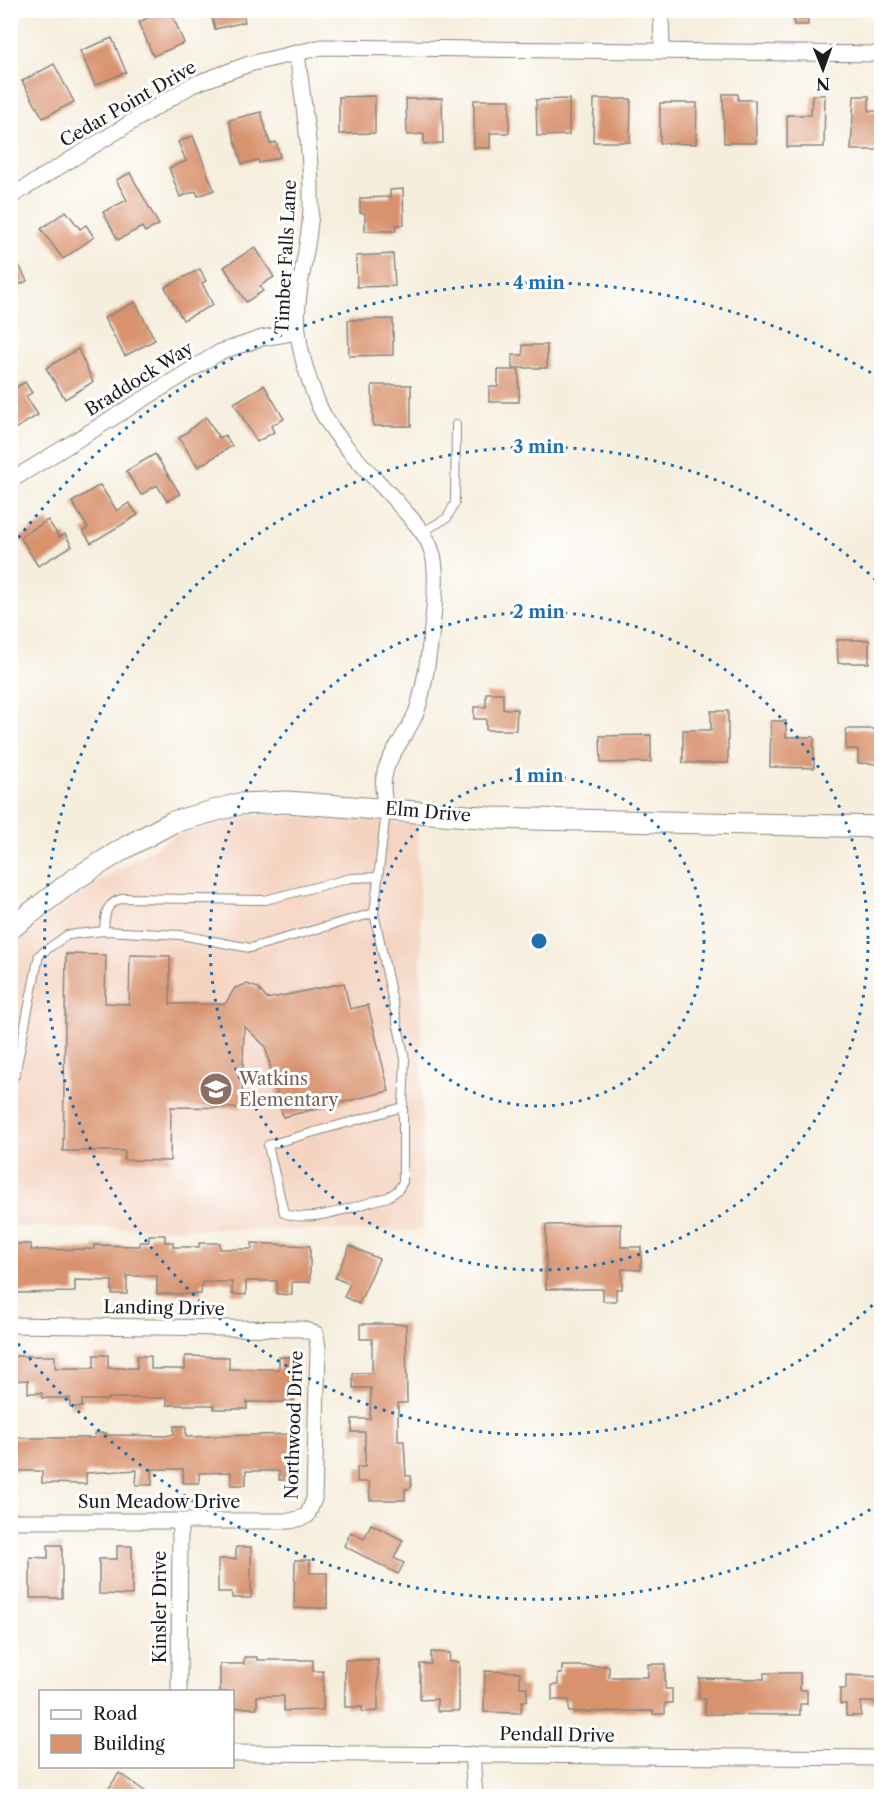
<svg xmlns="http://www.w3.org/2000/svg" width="892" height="1807" viewBox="0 0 892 1807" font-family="'Libre Caslon Text',serif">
<rect width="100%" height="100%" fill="#fff"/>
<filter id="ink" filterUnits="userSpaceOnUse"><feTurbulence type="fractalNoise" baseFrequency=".0167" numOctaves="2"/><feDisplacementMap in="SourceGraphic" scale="12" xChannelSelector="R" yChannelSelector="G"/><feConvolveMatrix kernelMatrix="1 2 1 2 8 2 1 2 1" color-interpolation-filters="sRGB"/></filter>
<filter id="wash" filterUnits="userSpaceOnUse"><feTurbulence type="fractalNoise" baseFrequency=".008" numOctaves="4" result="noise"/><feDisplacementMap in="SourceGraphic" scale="24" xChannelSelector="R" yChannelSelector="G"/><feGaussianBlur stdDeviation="1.35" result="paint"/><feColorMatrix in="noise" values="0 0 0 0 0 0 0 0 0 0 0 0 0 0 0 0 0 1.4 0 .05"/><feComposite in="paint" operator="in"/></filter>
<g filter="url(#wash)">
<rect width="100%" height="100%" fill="#f6eedd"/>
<!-- built -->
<path fill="#f4d3c0" d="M268 814 417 824 421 936 423 1231 11 1227 10 951 31 929 76 895 176 835 228 820Z"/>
<g id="blocks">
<!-- building -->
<g fill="#d8926d">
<path d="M165 10H170L184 43 153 56 139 22Z"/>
<path d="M210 10H242L245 22 215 29Z"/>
<path d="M794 12H807L808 25H794Z"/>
<path d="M112 38 126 72 95 85 80 51Z"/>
<path d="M54 64 74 102 43 118 22 81Z"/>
<path d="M723 94H738V100H755L756 143H724Z"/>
<path d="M812 95H825L824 147H787V115H811Z"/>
<path d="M375 96V133L339 134V97Z"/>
<path d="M854 96H869V111H882V150H851Z"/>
<path d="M442 98 443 143 424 144V134L407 135 406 99Z"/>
<path d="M569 99V135L537 136 536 100Z"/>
<path d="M594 99H631L630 142H593Z"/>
<path d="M474 100H510L509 133H490V148H474Z"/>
<path d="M660 103H697L696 144 660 143Z"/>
<path d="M261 112 270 144 276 142 280 157 259 163 258 160 242 164 229 120Z"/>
<path d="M193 136 214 190 198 196 196 191 180 197 169 168 186 161 178 142Z"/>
<path d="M130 173 159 225 145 232 142 227 118 240 103 212 127 200 116 180Z"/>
<path d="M403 189 404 225H396V231H365V213H360V198L390 197V190Z"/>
<path d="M66 211 80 229 86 225 94 237 63 259 41 229Z"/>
<path d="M10 247 27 281 10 289Z"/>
<path d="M255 247 274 277 260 286 263 291 246 302 224 267Z"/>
<path d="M393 254 395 286 357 287 356 256Z"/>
<path d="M200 269 206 281 202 283 213 305 183 320 165 287Z"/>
<path d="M135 302 155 340 125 356 104 318Z"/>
<path d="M393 319V355L349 356 348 320Z"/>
<path d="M523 345H547V368H512V355H523Z"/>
<path d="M78 349 93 382 65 399 46 368Z"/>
<path d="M498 370H519V402H489V387H498Z"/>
<path d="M25 382 32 393 26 396 38 415 10 432V391Z"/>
<path d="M264 385 284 419 271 426 274 432 257 442 234 403Z"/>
<path d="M372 385H411V426H373Z"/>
<path d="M206 417 219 438 225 435 232 446 198 467 179 438Z"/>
<path d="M155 454 180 494 167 501 157 485 141 495 126 471Z"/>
<path d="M100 485 117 511 129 503 138 515 91 543 83 531 88 528 72 502Z"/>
<path d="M48 520 59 537 65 534 72 546 38 566 20 537Z"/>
<path d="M837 640H869V663H838Z"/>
<path d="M486 693H503V709H517L516 730H486V719H474V707H486Z"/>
<path d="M711 711H728V763H683V730H711Z"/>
<path d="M771 721H786V737H814V768L770 767Z"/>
<path d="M846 729H882V764L858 763V749H846Z"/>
<path d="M651 735V762L601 763 600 736Z"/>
<path d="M66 954 106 955 105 1003 129 1004 130 955 170 956V1004H225L235 988 247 984 258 988 267 999 344 983 350 1009 368 1005 389 1091 283 1117 265 1046 244 1026 242 1108 171 1107 170 1161 124 1160 125 1151H63Z"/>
<path d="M621 1224V1247H641V1270L622 1269V1289H616V1301H603V1289H546V1225Z"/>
<path d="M149 1235H165V1242H173V1247H199V1243H220V1249H252V1243L310 1246V1282H292V1295L277 1294V1281H246V1295L232 1294V1282H202L201 1294H157V1276H127V1294H112V1281L75 1280V1292L16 1293V1275H10V1244H31V1250L94 1249V1245L140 1246V1242H149Z"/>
<path d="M350 1246 379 1259 359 1304 344 1297 350 1284 335 1278Z"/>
<path d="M360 1324H406L407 1403H398V1441H404L406 1476H411V1488L405 1489V1500H370L369 1482H357V1467H365V1432H352V1419H370L371 1388H353V1373H372V1339H360Z"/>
<path d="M94 1355H108V1368H137V1356H151V1369H185V1356L229 1357V1369H279V1357H294V1402H247V1409H214V1405H167V1398H108V1400H82V1407H70V1398H42V1393H28V1380L10 1381V1356H55V1368H94Z"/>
<path d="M174 1426H186V1437L294 1434V1480H279V1471H246V1485H231V1472L199 1473V1483H183V1469H152V1485H136L137 1470 86 1473V1484L42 1483V1471H10V1438H95V1433H106V1435L166 1436 174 1434Z"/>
<path d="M371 1524 403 1540 394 1558 404 1563 398 1574 344 1546 351 1532 364 1539Z"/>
<path d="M48 1545H62V1598H30V1557L48 1558Z"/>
<path d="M117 1546H132V1595L99 1594V1559H117Z"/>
<path d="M236 1547H251V1598H232V1592H218V1559H236Z"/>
<path d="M295 1560H310V1573H327V1608H294Z"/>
<path d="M431 1652 450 1653 449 1662H459V1711H437V1699L420 1700V1664H431Z"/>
<path d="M244 1657H257V1660H313V1671H323V1710L284 1711V1696H257V1708H232V1692H220V1664H244Z"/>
<path d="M345 1660H378V1711L362 1712V1707H345Z"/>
<path d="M648 1664H665V1689H672V1703H665V1714H653V1711L569 1712V1700H552V1685H558V1674H562V1666H609V1677H648Z"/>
<path d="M485 1671 520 1672V1687H527V1701H522L521 1713 484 1712Z"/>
<path d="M764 1673H800V1690H807V1704H800V1715L705 1714V1699H699V1678L764 1679Z"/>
<path d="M846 1675 882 1677V1702H861V1716H846V1704H840V1689H846Z"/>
<path d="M119 1773 153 1797H103Z"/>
</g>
</g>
</g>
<g filter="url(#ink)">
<use href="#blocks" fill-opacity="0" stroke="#89857c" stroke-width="1.5"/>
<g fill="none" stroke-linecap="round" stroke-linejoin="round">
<defs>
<g id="lane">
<path d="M424 531 447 518 455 503 456 424"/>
<path d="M386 811 374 913 405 1059 403 1107 268 1145 284 1213C310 1225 360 1204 388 1197L398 1190 403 1182V1107"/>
<path d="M104 931C105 913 105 903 124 898L265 900 351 878 378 877"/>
<path d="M10 1080 15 1075 39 955 67 935 104 931 181 935 250 948 374 913"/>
</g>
<g id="street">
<path d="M661 10 662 51"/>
<path d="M297 52C303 103 312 154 311 205 311 247 294 289 298 331 300 354 310 384 319 406 334 440 376 478 401 507 416 524 430 537 434 560 439 591 427 683 416 713 401 749 374 763 386 808"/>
<path d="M10 197 192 85 249 64 322 47 882 54"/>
<path d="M10 481 220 352 262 338 298 332"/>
<path d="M10 1325 302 1329 316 1334 318 1348 314 1499 307 1516 291 1521H10"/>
<path d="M179 1692 180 1523"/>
<path d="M232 1753 882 1758"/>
<path d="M472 1754 475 1796"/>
</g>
<path id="secondary" d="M10 929 72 881 128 846 173 822 239 804 287 802 494 818 882 827"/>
</defs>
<!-- lane casing -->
<use href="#lane" stroke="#89857c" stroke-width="10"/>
<!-- street casing -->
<use href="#street" stroke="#89857c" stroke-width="17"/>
<!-- secondary casing -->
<use href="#secondary" stroke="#89857c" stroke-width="23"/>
<!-- lane -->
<use href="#lane" stroke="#fff" stroke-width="8"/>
<!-- street -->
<use href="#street" stroke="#fff" stroke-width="15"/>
<!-- secondary -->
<use href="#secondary" stroke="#fff" stroke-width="21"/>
</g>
</g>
<!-- distance rings -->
<g fill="none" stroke="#1f6fb2" stroke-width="3" stroke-dasharray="3 6">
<circle cx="539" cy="941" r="165"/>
<circle cx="539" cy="941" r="329"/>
<path d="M879 1299A494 494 0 1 1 879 583"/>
<path d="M878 1505A658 658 0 0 1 13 1337M13 545A658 658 0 0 1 878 377"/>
</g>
<!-- icons -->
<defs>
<symbol id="school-disc" viewBox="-11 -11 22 22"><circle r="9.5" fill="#8d6e63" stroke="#fff"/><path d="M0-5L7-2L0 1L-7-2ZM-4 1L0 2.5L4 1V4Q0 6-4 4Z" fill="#fff"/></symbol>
</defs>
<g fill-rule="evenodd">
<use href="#school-disc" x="197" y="1070" width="38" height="38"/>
</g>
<g text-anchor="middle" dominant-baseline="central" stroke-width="6" stroke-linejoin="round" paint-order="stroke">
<!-- street labels -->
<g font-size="18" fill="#1c1c1c" stroke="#fff">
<text transform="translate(128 104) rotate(-30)">Cedar Point Drive</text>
<text transform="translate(286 257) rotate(-87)">Timber Falls Lane</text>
<text transform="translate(139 379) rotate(-32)">Braddock Way</text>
<text transform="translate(428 812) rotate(5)">Elm Drive</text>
<text transform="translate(164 1308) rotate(1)">Landing Drive</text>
<text transform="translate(294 1425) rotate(-88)">Northwood Drive</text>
<text x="159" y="1502">Sun Meadow Drive</text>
<text transform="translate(160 1607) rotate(-90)">Kinsler Drive</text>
<text transform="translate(557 1735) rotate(1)">Pendall Drive</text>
</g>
<!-- education labels -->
<g font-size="18" fill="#785e54" stroke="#fff" text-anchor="start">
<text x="239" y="1079">Watkins<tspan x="239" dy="21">Elementary</tspan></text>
</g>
</g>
<circle cx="539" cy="941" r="9" fill="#1f6fb2" stroke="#fff" stroke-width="3"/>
<g font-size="18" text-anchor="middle" font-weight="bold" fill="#1f6fb2" stroke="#fff" stroke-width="6" stroke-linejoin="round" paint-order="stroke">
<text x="539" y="289">4 min</text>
<text x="539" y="453">3 min</text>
<text x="539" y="618">2 min</text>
<text x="539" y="782">1 min</text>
</g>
<!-- margin -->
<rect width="892" height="1807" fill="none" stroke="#fff" stroke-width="36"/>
<!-- legend -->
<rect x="39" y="1690" width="195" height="78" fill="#ffffff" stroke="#a4a4a4" stroke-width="1.5"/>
<rect x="51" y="1710" width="30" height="9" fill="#ffffff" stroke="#a4a4a4" stroke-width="1.5"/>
<text x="93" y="1720" font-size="18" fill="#1c1c1c">Road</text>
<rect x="51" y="1735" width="30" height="18" fill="#d8926d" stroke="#a4a4a4" stroke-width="1.5"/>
<text x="93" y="1750" font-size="18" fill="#1c1c1c">Building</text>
<!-- north arrow -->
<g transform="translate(823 69) rotate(179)" stroke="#ffffff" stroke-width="4.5" paint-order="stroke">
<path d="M0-4.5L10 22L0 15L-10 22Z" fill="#1c1c1c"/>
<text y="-9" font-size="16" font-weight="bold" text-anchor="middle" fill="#1c1c1c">N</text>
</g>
</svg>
